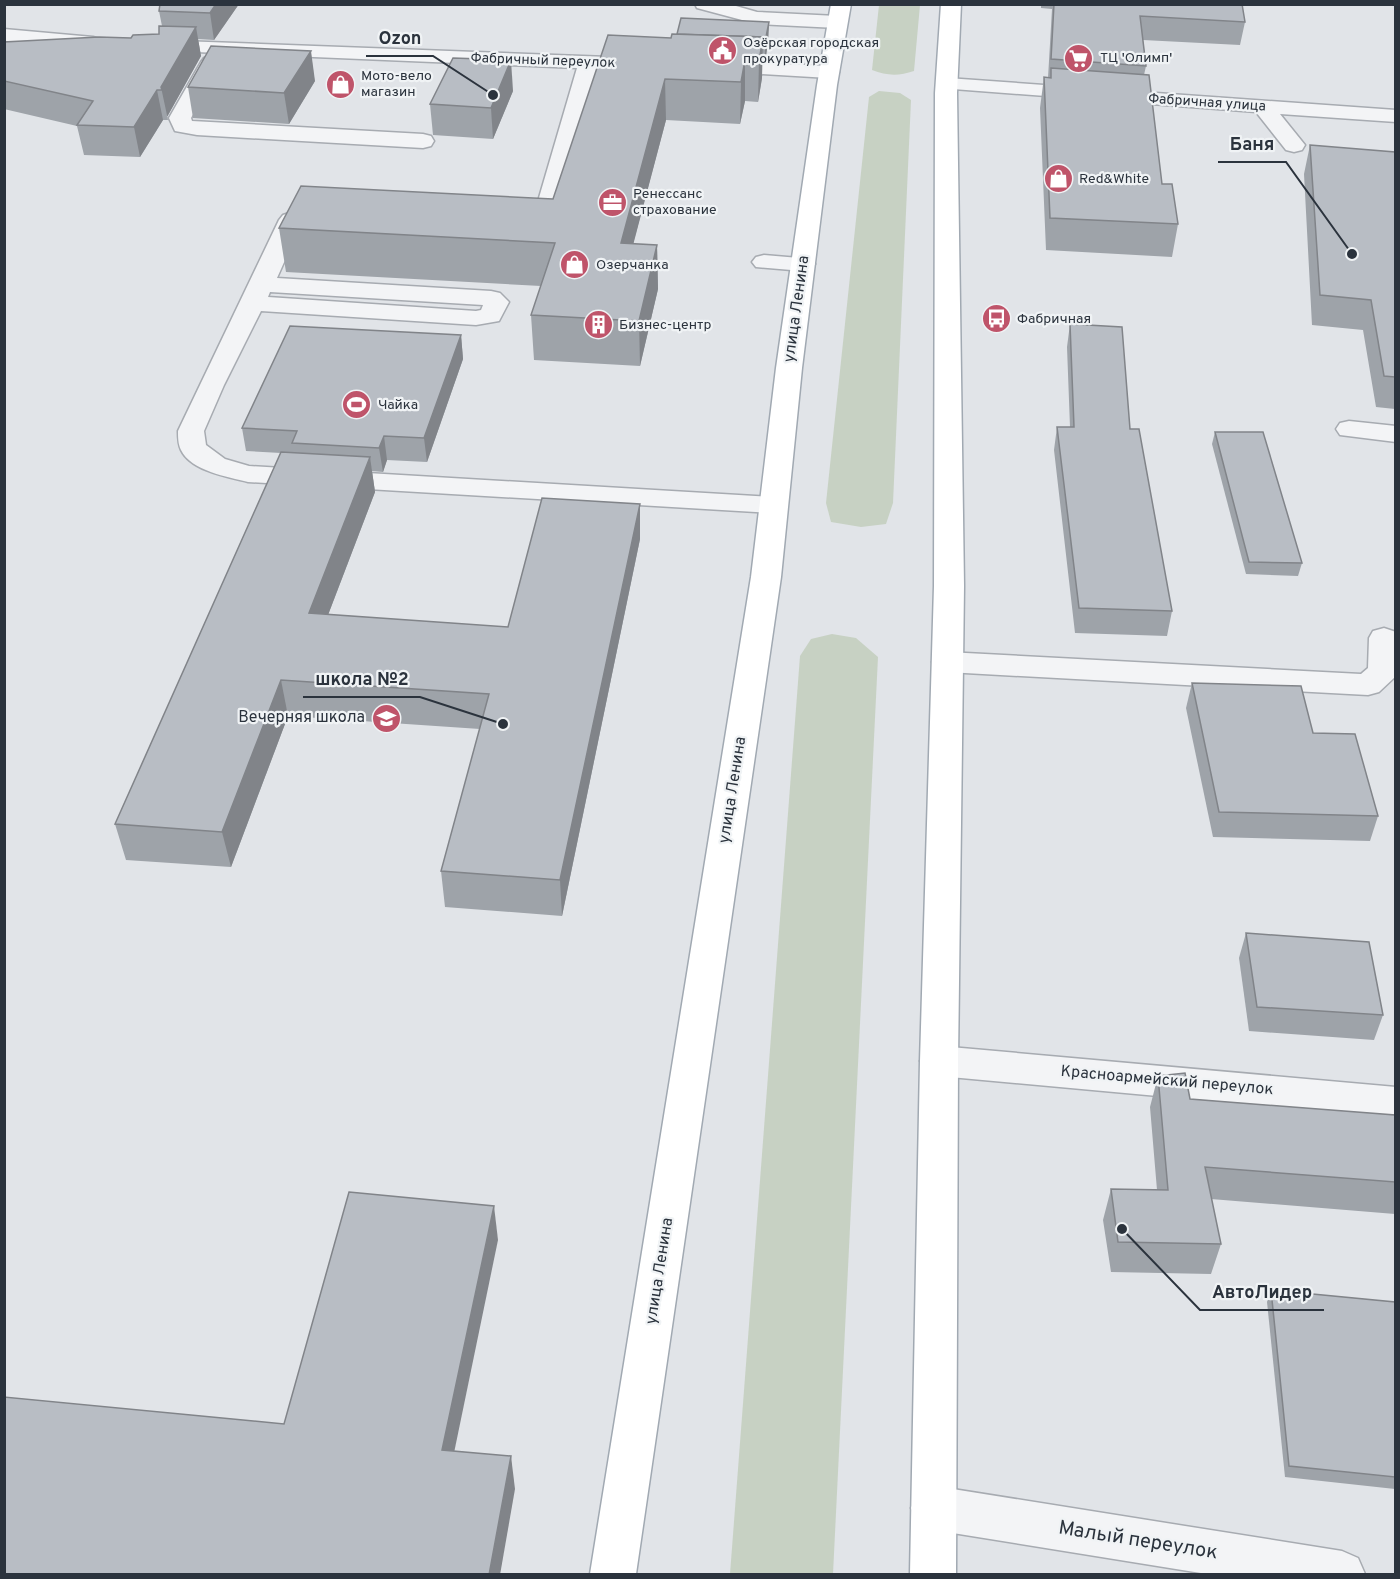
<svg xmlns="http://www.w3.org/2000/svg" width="1400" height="1579" viewBox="0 0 1400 1579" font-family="Overpass,sans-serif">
<rect width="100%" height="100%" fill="#e1e4e8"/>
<!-- green -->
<g fill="#c7d1c3">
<path d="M879 5H920L914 71C899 76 887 76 872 70Z"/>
<path d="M879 91 900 93 911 100 893 503 886 524 861 527 831 522 826 503 869 97Z"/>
<path d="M832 634 856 638 878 657 833 1574H730L800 656 811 639Z"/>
</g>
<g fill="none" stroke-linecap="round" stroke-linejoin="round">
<defs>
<g id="minor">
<path d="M695 4H729L757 12 837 16 844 18 847 22 844 26 837 28 757 24 697 8Z"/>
<path d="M4 29 93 37 100 39 103 43 100 47 93 49 4 41Z"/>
<path d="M154 40 609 57 616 59 619 63 616 67 598 69 559 211C547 227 528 230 510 226L506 221 510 216 529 213 536 208 577 68 147 50 144 46 147 42Z"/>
<path d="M211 56 218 58 221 62 191 118 192 121 423 134 431 136 434 141 431 146 423 148 197 135 175 131 169 118 201 62 204 58Z"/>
<path d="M717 61 829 66 836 68 839 72 836 76 829 78 710 71 707 67 710 63Z"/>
<path d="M947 78 1396 110V122L1280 114 1305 145 1302 150 1294 152 1286 150 1256 112 940 88 937 84 940 80Z"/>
<path d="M311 206 319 208 323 213 319 218 301 224 277 278 491 291 500 293 509 302 499 321 476 325 261 311 224 385 204 431 206 445 225 459 249 466 773 497 783 499 787 505 783 511 773 513 248 482C228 477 191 471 181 450 178 444 178 437 178 431L279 220 283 215ZM270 292 483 305 481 310 476 311 268 297Z"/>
<path d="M764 255 811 259 815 264 811 269 803 271 756 267 752 262 756 257Z"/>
<path d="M1349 421 1396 426V442L1340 435 1336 429 1340 423Z"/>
<path d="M1384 628 1396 632V676L1379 692 1368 695 947 672 936 669 932 662 936 655 947 652 1361 674 1368 668 1369 638 1373 631Z"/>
<path d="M939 1046 1396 1087V1118L939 1076 926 1072 920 1061 926 1050Z"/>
<path d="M934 1486 1342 1551 1358 1558 1365 1574H1207L934 1530 918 1523 911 1508 918 1493Z"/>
</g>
<g id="major">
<path d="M831 4H851L837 85 802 368 781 577 636 1574H590L751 577 776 368 817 85Z"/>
<path d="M941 4H961L957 93 964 586 958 1061 956 1574H910L920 1061 934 586 935 93Z"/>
</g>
</defs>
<!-- minor casing -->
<use href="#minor" stroke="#a7abb1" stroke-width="3"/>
<!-- major casing -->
<use href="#major" stroke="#a1a9b2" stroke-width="3"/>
<!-- minor -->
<use href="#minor" fill="#f3f4f6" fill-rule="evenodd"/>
<!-- major -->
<use href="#major" fill="#fff" fill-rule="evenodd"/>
</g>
<!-- wall -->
<g fill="#9ea3a9">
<path d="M239 4 214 40 198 39 201 56 167 117 168 120H163L140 157 84 155 77 126 4 109V42L131 38 159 34 162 26 159 11Z"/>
<path d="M1041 4H1242L1245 22 1240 45 1143 40 1146 66 1144 75 1162 184 1178 224 1172 257 1046 250 1040 108 1044 77 1048 78 1052 9 1041 8Z"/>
<path d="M769 22 768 42 765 63H762V78L758 102 745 101 740 124 666 120 633 244 657 245 658 289 640 366 534 360 531 315 541 286 286 272 279 228 553 199 671 38 677 34Z"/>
<path d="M315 81 289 124 193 118 188 87Z"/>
<path d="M513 91 493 139 433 135 430 104Z"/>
<path d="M1310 145 1395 152V409L1376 407 1363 330 1312 325 1304 174Z"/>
<path d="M1070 324 1130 429 1172 611 1167 636 1075 633 1054 450 1057 427H1070L1067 347Z"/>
<path d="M461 335 463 359 427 462 387 460 383 472 372 471 375 492 328 615 508 627 640 504V539L562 916 445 907 441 871 480 729 288 716 231 867 126 860 115 824 281 453 246 451 242 428Z"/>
<path d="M1215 432 1302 563 1298 576 1246 574 1212 444Z"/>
<path d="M1192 683 1313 733 1378 816 1370 841 1213 837 1186 708Z"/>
<path d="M1246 933 1383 1015 1374 1040 1249 1031 1239 958Z"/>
<path d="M1158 1076 1190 1099 1395 1115V1214L1211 1199 1221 1244 1211 1274 1111 1272 1103 1220 1111 1189 1157 1190 1150 1107Z"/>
<path d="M1271 1290 1395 1302V1489L1285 1477 1267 1302Z"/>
</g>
<!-- shaded-wall -->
<g fill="#818489">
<path d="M216 4H239L214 40 210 13Z"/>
<path d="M769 22 768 42 765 63V42Z"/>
<path d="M196 27 201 56 167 117 168 120 161 87Z"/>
<path d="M763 37 762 78 758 102 759 61Z"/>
<path d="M311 51 315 81 289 124 284 93Z"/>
<path d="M511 60 513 91 493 139 491 108Z"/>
<path d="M745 60V101L740 124 741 82Z"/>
<path d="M665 79 666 120 622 287 621 243Z"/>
<path d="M157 90 163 120 140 157 134 127Z"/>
<path d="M657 245 658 289 640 366 639 321Z"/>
<path d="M461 335 463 359 427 462 424 438Z"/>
<path d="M384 436 387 460 383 472 379 448Z"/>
<path d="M370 457 375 492 315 649 309 613Z"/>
<path d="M640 504V539L562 916 560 880Z"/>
<path d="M281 680 288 716 231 867 222 832Z"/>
<path d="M494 1206 498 1240 448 1482 442 1450Z"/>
<path d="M511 1456 515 1489 500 1575H489Z"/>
</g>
<!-- building -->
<g fill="#b8bdc4" stroke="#818489" stroke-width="1.5">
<path d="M160 4H216L210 13 159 11Z"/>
<path d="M1054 4H1242L1245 22 1140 16 1146 66 1051 59Z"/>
<path d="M681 18 769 22 765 42H763V37L677 34Z"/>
<path d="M159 26 196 27 161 87 162 90H157L134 127 77 125 93 101 4 81V42L99 37 131 38 133 35 159 34Z"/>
<path d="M672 34 763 37 759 61 745 60 741 82 665 79 621 243 657 245 639 321 531 315 555 243 279 228 301 186 553 199 608 35 671 38Z"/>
<path d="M211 46 311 51 284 93 188 87Z"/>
<path d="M453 58 511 60 491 108 430 104Z"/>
<path d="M1051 68 1149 75 1162 184H1172L1178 224 1050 218 1044 77 1051 78Z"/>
<path d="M1310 145 1395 152V377L1384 376 1371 300 1320 295Z"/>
<path d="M1070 324 1122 327 1130 429H1139L1172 611 1079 608 1057 427H1074Z"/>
<path d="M290 326 461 335 424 438 384 436 379 448 292 443 297 431 242 428Z"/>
<path d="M1215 432H1263L1302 563 1249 562Z"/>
<path d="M281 452 370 457 309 613 508 627 542 498 640 504 560 880 441 871 489 694 281 680 222 832 115 824Z"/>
<path d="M1192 683 1301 686 1313 733 1355 734 1378 816 1219 812Z"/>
<path d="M1246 933 1369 942 1383 1015 1257 1007Z"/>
<path d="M1185 1073 1190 1099 1395 1115V1182L1205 1167 1221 1244 1118 1242 1111 1189 1168 1190 1158 1076Z"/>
<path d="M349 1192 494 1206 442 1450 511 1456 489 1575H4V1397L284 1424Z"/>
<path d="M1271 1290 1395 1302V1477L1289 1466Z"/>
</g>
<!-- icons -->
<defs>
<symbol id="civic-disc" viewBox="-11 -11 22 22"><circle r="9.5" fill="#bf546a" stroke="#f0f3f5"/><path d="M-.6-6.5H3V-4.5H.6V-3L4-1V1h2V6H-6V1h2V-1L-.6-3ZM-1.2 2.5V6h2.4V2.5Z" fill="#fff"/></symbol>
<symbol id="supermarket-disc" viewBox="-11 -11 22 22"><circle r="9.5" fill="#bf546a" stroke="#f0f3f5"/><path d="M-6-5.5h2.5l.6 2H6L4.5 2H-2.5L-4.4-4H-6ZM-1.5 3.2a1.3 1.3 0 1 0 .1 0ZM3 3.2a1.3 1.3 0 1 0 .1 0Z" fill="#fff"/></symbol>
<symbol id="shop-disc" viewBox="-11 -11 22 22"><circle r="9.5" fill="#bf546a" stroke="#f0f3f5"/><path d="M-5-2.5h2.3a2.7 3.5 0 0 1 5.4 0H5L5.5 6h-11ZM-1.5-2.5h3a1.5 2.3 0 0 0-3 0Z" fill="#fff"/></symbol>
<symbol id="office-disc" viewBox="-11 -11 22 22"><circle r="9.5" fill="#bf546a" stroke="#f0f3f5"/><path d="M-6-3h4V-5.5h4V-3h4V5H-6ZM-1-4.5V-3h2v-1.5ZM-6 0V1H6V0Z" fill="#fff"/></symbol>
<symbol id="bus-disc" viewBox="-11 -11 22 22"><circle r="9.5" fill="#bf546a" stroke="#f0f3f5"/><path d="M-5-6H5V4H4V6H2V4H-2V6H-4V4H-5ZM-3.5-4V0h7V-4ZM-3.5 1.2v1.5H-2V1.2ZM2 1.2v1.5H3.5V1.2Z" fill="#fff"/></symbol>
<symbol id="building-disc" viewBox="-11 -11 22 22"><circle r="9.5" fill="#bf546a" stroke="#f0f3f5"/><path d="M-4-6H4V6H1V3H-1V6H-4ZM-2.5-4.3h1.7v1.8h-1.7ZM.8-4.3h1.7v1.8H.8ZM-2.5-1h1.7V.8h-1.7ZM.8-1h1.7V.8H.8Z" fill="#fff"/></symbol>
<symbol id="stadium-disc" viewBox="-11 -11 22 22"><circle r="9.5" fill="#bf546a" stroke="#f0f3f5"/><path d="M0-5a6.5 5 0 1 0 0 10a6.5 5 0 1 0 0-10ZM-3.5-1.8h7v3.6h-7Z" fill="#fff"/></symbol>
<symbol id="school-disc" viewBox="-11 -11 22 22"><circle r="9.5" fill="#bf546a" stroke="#f0f3f5"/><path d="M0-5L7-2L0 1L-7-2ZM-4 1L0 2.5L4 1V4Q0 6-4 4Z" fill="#fff"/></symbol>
</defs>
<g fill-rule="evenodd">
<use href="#civic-disc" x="706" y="34" width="33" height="33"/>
<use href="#supermarket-disc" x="1062" y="42" width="33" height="33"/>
<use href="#shop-disc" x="324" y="68" width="33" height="33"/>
<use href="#shop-disc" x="1042" y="162" width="33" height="33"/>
<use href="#office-disc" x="596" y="186" width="33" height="33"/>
<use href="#shop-disc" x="558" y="248" width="33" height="33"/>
<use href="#bus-disc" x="980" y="302" width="33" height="33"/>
<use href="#building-disc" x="582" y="308" width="33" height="33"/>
<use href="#stadium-disc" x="340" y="388" width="33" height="33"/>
<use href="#school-disc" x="370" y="702" width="33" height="33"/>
</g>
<g text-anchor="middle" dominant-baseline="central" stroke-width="4.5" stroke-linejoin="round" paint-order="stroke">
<!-- far-poi labels -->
<g font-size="14" fill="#2b333d" stroke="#f0f3f5" text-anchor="start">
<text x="743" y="43">Озёрская городская<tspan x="743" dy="16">прокуратура</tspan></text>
<text x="1100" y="58">ТЦ 'Олимп'</text>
<text x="361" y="76">Мото-вело<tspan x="361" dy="16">магазин</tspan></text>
<text x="1079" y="179">Red&amp;White</text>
<text x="633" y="194">Ренессанс<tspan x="633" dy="16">страхование</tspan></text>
<text x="596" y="265">Озерчанка</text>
<text x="1017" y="319">Фабричная</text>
<text x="619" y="325">Бизнес-центр</text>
<text x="378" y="405">Чайка</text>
</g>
<!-- far-street labels -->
<g font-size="14" fill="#2b333d" stroke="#f0f3f5">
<text transform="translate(543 61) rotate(2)">Фабричный переулок</text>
<text transform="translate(1207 103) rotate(4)">Фабричная улица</text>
</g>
<!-- street labels -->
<g font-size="16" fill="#2b333d" stroke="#f0f3f5">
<text transform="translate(797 309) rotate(-82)">улица Ленина</text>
<text transform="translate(733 790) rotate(-81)">улица Ленина</text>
<text transform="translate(1167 1081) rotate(5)">Красноармейский переулок</text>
<text transform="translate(660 1271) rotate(-81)">улица Ленина</text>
</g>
<!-- poi labels -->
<g font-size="16" fill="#2b333d" stroke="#f0f3f5" text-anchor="end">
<text x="365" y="718">Вечерняя школа</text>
</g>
<!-- near-street labels -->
<g font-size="20" fill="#2b333d" stroke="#f0f3f5">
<text transform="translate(1138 1541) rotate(9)">Малый переулок</text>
</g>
</g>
<!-- callouts -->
<path fill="none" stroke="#2b333d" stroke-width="2" d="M493 95L433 56H366M1352 254L1286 162H1218M503 724L420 697H303M1122 1229L1200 1310H1324"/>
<g fill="#2b333d" stroke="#f0f3f5" stroke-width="2">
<circle cx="493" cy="95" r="6"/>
<circle cx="1352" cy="254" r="6"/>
<circle cx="503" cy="724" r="6"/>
<circle cx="1122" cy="1229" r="6"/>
</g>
<g font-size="18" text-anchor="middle" font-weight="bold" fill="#2b333d" stroke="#f0f3f5" stroke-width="4.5" stroke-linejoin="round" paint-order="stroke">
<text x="400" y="44">Ozon</text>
<text x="1252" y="150">Баня</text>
<text x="362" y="685">школа №2</text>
<text x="1262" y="1298">АвтоЛидер</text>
</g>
<!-- border -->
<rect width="1400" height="1579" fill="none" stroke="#2b333d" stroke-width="12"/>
</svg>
